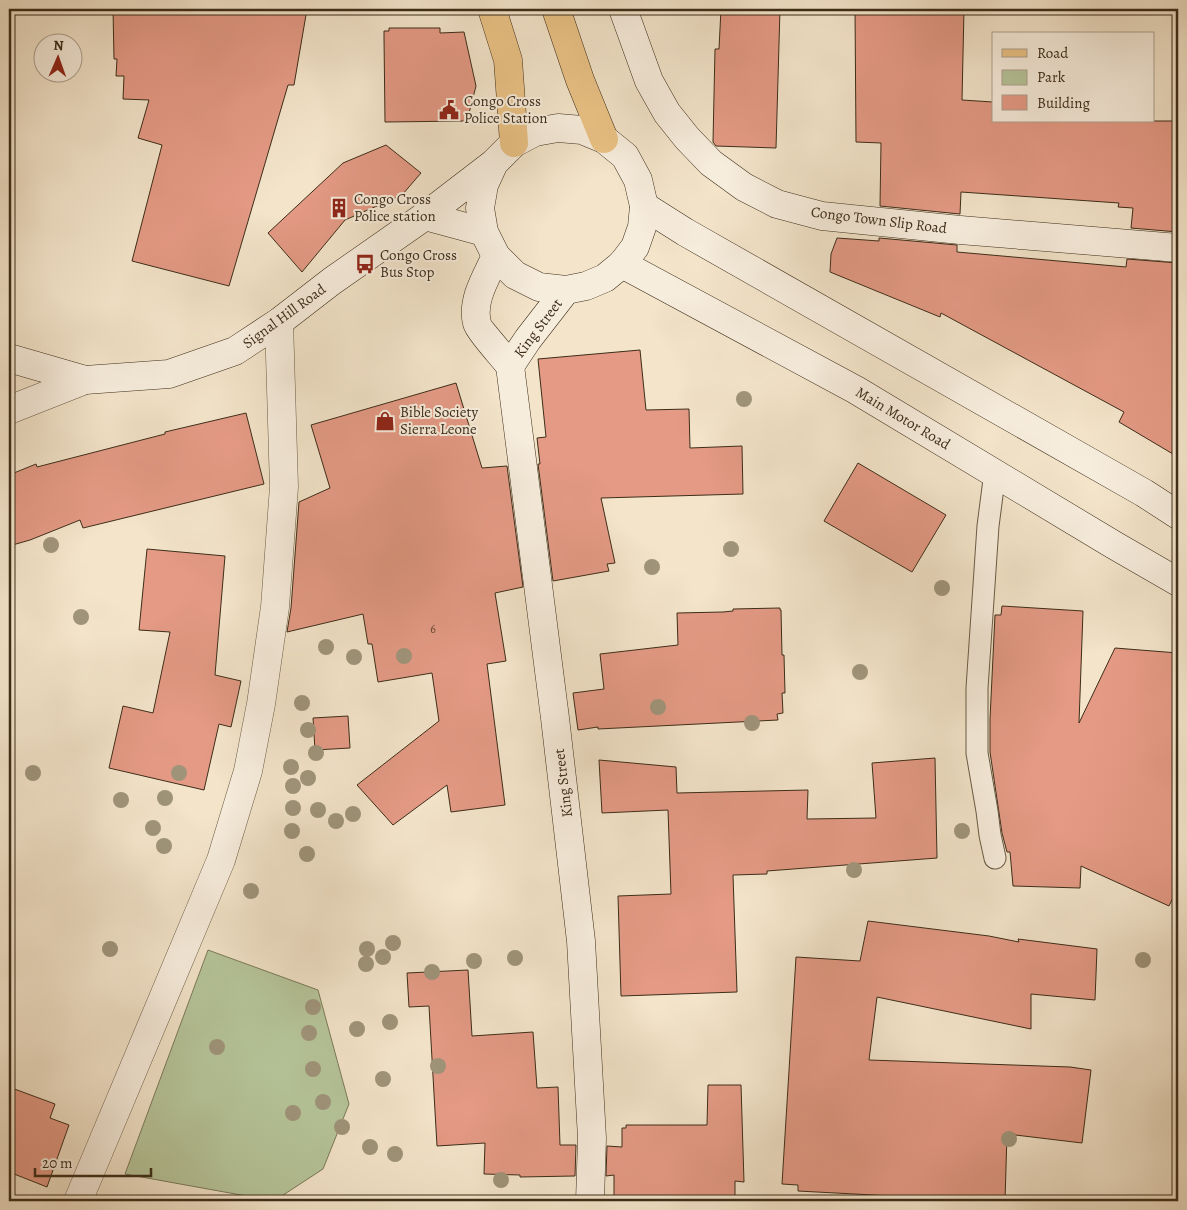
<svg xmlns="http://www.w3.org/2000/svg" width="1187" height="1210" viewBox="0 0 1187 1210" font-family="Alegreya,serif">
<rect width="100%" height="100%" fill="#f3e4ca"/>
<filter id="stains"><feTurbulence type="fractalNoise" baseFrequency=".004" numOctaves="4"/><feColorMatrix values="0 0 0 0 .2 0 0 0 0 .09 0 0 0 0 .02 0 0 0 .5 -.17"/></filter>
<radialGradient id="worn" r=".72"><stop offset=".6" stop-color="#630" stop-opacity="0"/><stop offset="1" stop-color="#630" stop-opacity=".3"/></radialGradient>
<!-- green -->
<path fill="#b6c59a" stroke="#7a795a" d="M208 950 318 990 349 1104 323 1169 274 1201 125 1174Z"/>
<!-- building -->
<g fill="#e49a85" stroke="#3d2d19">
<path d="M113 9H307L294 85H288L229 286 132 261 162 145 138 138 149 100 123 99 124 76H116L117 59H114Z"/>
<path d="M721 9H780L776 148 716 146 713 142 715 49H719Z"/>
<path d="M855 9H964L962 100 993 102V121H1178V232L1131 228 1133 208 1118 207 1119 203 961 192 960 214 880 206 881 143 856 142Z"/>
<path d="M389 28H440V33L464 32 476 86 467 121 385 122 384 37V31H389Z"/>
<path d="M386 145 421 173 402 195 345 220 302 272 268 233 343 163Z"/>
<path d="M837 238 879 241V238L957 245V252L1126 267 1127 259 1178 263V457L1119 422 1124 412 941 313 940 317 830 272 831 254Z"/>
<path d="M640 350 646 410 689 409 690 448 742 446 743 494 601 498 615 563 607 564 609 571 553 581 538 464H540L537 438 546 437 538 359Z"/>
<path d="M456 383 482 468 507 466 523 587 495 593 506 661 487 664 505 805 451 812 447 785 393 825 357 785 439 721 432 673 378 682 372 644H368L363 614 287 632 291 608 299 502 330 488 311 425Z"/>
<path d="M246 413 264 484 83 528 80 520 30 540 9 546V475L36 464 37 467 165 434V432Z"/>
<path d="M858 463 946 515 912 572 824 521Z"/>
<path d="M147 549 225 556 215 675 241 681 231 727 219 724 204 790 109 768 123 706 153 713 170 632 139 630Z"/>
<path d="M1002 606 1083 611 1079 723 1115 648 1178 653V887L1169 906 1081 866 1080 888 1013 886 1010 852H1007L1002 833 990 752V719L995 615H1001Z"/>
<path d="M780 608V610H781L782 655H784L785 693H782L783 713 777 714 778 720 598 729V727L578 730 573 693 604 689 600 654 678 645 677 613 723 612 733 611V609Z"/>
<path d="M348 716 350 748 315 750 313 718Z"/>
<path d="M935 758 937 858 767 871V874L733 875 737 992 621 996 618 896 671 894 668 810 602 813 599 760 676 767 677 793 808 790 807 819 876 818 872 763Z"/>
<path d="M868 921 989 936 1019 942 1018 939 1097 949 1095 1000 1031 994V1029L877 997 869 1060 1070 1067 1091 1070 1082 1143 1007 1134 1005 1201H892V1196L798 1191V1185L782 1184 796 957 860 961Z"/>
<path d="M468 970 472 1036 533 1032 537 1088 558 1087 560 1145H576L575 1176 520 1177V1175L484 1174 485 1143 437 1146 429 1006 409 1007 407 973Z"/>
<path d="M708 1085H741L744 1182 735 1181V1201H614V1175L606 1176 607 1146 622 1147V1128H626V1125H707Z"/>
<path d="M9 1087 55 1104 50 1118 69 1125 47 1187 9 1172Z"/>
</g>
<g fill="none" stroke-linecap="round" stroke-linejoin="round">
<defs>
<path id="service" d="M995 858 990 835 987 811 977 753V688L988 526 995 472"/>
<g id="minor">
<path d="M9 410 85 380"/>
<path d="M78 1201 221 860 248 771 261 704 275 607 284 487 279 322"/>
</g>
<g id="secondary">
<path d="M623 9 649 81 667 113 687 138 711 163 744 187 777 204 822 216 960 230 1178 248"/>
<path d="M644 206 685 232 1144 493 1178 515"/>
<path d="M425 216 484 232"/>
<path d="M496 256C487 276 471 300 477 323 478 329 504 358 510 366L555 718 581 941 592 1138 590 1201"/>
<path d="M622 264 856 390 1114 545 1178 582"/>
<path d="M9 358 85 380 169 374 235 351 279 322 332 281 425 216 494 163 514 143 535 132 558 128 582 130 604 139 625 156 638 180 644 206 642 227 635 247 622 264 605 278 586 286 566 290 539 287 515 275 496 256 484 232 480 208 484 185 494 163"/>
<path d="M510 366 528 339 566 290"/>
</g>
<g id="primary">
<path d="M492 9 508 60 514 143"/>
<path d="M556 9 580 80 604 139"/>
</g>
</defs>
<!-- service casing -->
<use href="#service" stroke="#6a5b45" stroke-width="23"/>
<!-- minor casing -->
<use href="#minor" stroke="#6a5b45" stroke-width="29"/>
<!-- secondary casing -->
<use href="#secondary" stroke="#3d2d19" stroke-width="29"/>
<!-- primary casing -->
<use href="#primary" stroke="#3d2d19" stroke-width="29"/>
<!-- service -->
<use href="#service" stroke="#f7eddd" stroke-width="21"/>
<!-- minor -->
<use href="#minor" stroke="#f7eddd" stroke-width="28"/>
<!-- secondary -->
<use href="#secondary" stroke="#f7eddd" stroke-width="28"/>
<!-- primary -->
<use href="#primary" stroke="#eac285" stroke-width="28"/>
</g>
<!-- trees -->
<g fill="#9f947a">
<circle cx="744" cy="399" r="8"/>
<circle cx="51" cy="545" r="8"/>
<circle cx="731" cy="549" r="8"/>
<circle cx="652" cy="567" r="8"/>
<circle cx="942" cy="588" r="8"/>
<circle cx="81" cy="617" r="8"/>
<circle cx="326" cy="647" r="8"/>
<circle cx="404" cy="656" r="8"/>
<circle cx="354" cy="657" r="8"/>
<circle cx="860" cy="672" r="8"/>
<circle cx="302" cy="703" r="8"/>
<circle cx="658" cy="707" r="8"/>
<circle cx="752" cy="723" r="8"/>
<circle cx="308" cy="730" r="8"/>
<circle cx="316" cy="753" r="8"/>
<circle cx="291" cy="767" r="8"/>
<circle cx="33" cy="773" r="8"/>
<circle cx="179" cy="773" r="8"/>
<circle cx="308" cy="778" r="8"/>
<circle cx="293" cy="786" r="8"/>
<circle cx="165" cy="798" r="8"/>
<circle cx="121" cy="800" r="8"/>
<circle cx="293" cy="808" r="8"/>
<circle cx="318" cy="810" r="8"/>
<circle cx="353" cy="814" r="8"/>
<circle cx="336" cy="821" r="8"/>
<circle cx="153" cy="828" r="8"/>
<circle cx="292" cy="831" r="8"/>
<circle cx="962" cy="831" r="8"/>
<circle cx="164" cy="846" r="8"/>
<circle cx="307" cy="854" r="8"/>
<circle cx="854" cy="870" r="8"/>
<circle cx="251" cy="891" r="8"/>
<circle cx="393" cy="943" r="8"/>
<circle cx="110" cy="949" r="8"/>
<circle cx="367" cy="949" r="8"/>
<circle cx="383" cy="957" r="8"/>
<circle cx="515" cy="958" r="8"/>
<circle cx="1143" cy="960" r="8"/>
<circle cx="474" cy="961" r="8"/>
<circle cx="366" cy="964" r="8"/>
<circle cx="432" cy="972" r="8"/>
<circle cx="313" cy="1007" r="8"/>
<circle cx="390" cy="1022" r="8"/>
<circle cx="357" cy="1029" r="8"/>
<circle cx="309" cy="1033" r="8"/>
<circle cx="217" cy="1047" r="8"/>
<circle cx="438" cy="1066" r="8"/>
<circle cx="313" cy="1069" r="8"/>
<circle cx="383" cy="1079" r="8"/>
<circle cx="323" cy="1102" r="8"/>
<circle cx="293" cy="1113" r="8"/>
<circle cx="342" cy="1127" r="8"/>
<circle cx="1009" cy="1139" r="8"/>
<circle cx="370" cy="1147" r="8"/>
<circle cx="395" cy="1154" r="8"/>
<circle cx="501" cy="1180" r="8"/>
</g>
<!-- icons -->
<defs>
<symbol id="civic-bare" viewBox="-9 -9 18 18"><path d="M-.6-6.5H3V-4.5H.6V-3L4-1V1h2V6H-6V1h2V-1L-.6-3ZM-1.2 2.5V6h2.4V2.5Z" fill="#8f2418" stroke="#f7eddd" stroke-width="2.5" paint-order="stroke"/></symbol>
<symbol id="building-bare" viewBox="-9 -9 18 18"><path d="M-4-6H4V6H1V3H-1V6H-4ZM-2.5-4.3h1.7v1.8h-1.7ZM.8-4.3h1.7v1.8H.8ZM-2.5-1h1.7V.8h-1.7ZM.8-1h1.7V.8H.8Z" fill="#8f2418" stroke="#f7eddd" stroke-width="2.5" paint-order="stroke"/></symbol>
<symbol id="bus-bare" viewBox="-9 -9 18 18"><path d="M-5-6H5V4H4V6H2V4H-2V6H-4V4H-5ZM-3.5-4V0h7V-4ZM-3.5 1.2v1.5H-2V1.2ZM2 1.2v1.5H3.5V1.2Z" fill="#8f2418" stroke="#f7eddd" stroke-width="2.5" paint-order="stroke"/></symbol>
<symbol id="shop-bare" viewBox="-9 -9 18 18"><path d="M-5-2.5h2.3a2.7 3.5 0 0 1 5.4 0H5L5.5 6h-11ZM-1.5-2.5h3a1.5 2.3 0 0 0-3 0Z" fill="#8f2418" stroke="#f7eddd" stroke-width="2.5" paint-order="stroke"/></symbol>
</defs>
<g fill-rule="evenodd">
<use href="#civic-bare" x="435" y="96" width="28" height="28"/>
<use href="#building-bare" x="325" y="194" width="28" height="28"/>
<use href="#bus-bare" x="351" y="250" width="28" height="28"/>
<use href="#shop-bare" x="371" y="407" width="28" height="28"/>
</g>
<g text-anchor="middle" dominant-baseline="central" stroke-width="4" stroke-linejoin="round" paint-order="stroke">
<!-- number labels -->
<g font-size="12" fill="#674834">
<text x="433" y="629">6</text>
</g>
<!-- poi labels -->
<g font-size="15" fill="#3d2d19" stroke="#f7eddd" text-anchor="start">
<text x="464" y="101">Congo Cross<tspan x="464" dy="17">Police Station</tspan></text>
<text x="354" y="199">Congo Cross<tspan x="354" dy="17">Police station</tspan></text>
<text x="380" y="255">Congo Cross<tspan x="380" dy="17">Bus Stop</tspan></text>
<text x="400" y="412">Bible Society<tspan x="400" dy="17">Sierra Leone</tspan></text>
</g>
<!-- street labels -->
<g font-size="15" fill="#3d2d19" stroke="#f7eddd">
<text transform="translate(879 220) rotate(7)">Congo Town Slip Road</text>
<text transform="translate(284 316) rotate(-36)">Signal Hill Road</text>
<text transform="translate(538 328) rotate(-53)">King Street</text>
<text transform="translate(903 418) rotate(31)">Main Motor Road</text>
<text transform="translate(563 783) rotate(-97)">King Street</text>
</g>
</g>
<!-- margin -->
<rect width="1187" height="1210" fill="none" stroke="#f3e4ca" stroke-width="30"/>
<rect x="10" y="10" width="1167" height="1190" fill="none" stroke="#3d2d19" stroke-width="2.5"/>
<rect x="15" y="15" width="1157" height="1180" fill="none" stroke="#3d2d19"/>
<!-- legend -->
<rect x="992" y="32" width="162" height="90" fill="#f7eddd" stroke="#ada08f"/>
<rect x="1002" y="49" width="25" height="8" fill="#eac285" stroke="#ada08f"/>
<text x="1037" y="58" font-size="15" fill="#3d2d19">Road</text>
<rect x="1002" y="70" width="25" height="15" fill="#b6c59a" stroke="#ada08f"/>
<text x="1037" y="82" font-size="15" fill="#3d2d19">Park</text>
<rect x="1002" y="95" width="25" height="15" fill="#e49a85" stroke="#ada08f"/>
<text x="1037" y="108" font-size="15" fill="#3d2d19">Building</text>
<!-- north arrow -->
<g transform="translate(58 58) rotate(2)"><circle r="24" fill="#f7eddd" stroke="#ada08f"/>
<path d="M0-4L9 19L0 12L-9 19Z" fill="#8f2418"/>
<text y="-8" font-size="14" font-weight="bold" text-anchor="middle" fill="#3d2d19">N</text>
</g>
<!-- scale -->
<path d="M35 1168v8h116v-8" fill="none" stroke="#3d2d19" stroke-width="2.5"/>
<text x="42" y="1168" font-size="15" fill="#3d2d19" stroke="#f7eddd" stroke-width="4" paint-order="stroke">20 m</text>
<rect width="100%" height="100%" filter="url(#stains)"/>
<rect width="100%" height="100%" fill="url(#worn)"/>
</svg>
